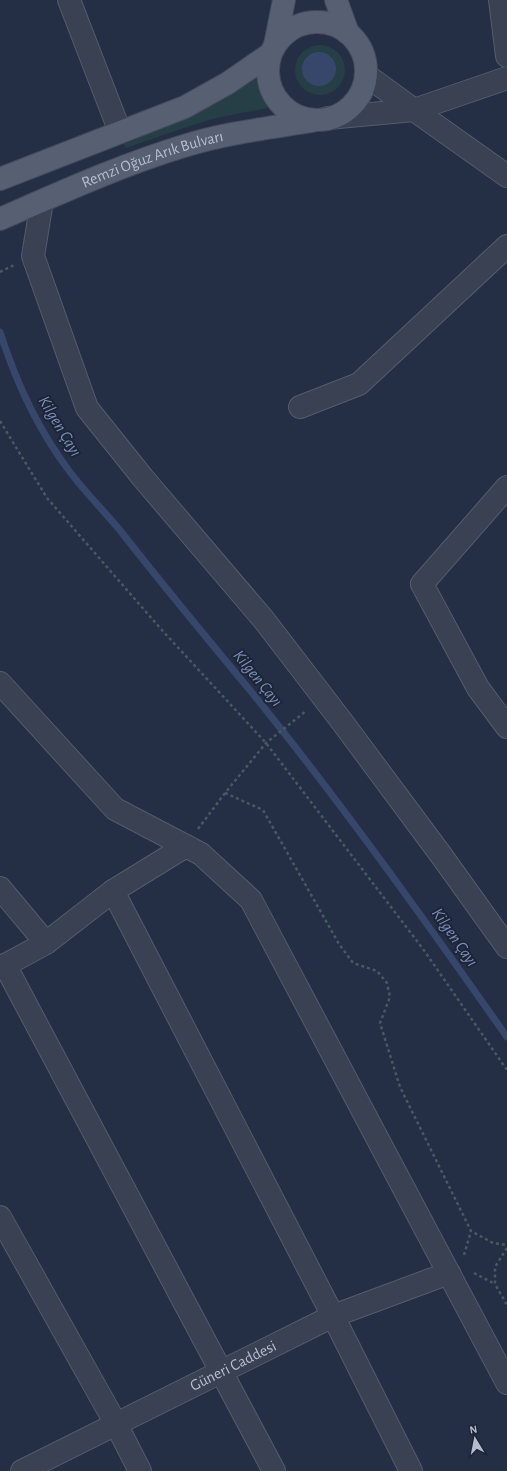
<svg xmlns="http://www.w3.org/2000/svg" width="507" height="1471" viewBox="0 0 507 1471" font-family="'Alegreya Sans',sans-serif">
<rect width="100%" height="100%" fill="#242e44"/>
<!-- green -->
<g fill="#263e45">
<circle cx="320" cy="70" r="25"/>
<path d="M255 71 258 87 268 108 212 119 184 128 126 148 124 144 172 124Z"/>
</g>
<!-- water -->
<circle fill="#37476c" cx="319" cy="69" r="17"/>
<g fill="none" stroke-linecap="round" stroke-linejoin="round">
<!-- stream -->
<path stroke="#37476c" stroke-width="7" d="M0 332C16 382 38 430 70 472 85 492 103 510 119 529 161 583 205 636 249 689 340 801 424 919 507 1037"/>
<defs>
<g id="minor">
<path d="M69 0 120 132"/>
<path d="M500 0 507 56"/>
<path d="M414 110 507 176"/>
<path d="M414 110 507 78"/>
<path d="M328 118 414 110 366 75"/>
<path d="M42 201 33 256 87 408 143 478 264 620 343 723 441 855 507 947"/>
<path d="M300 407 359 384 507 246"/>
<path d="M507 487 422 584 478 688 507 727"/>
<path d="M0 683 115 809 201 854 251 900 507 1383"/>
<path d="M0 888 46 943"/>
<path d="M113 891 333 1316 411 1471"/>
<path d="M5 965 274 1471"/>
<path d="M0 968 46 943 113 891 186 846"/>
<path d="M0 1217 116 1424 140 1471"/>
<path id="s1" d="M22 1471 333 1316 449 1273"/>
</g>
<g id="major">
<path d="M336 0 348 33"/>
<circle cx="317" cy="71" r="49"/>
<path d="M275 45 284 0"/>
<path d="M0 179 185 107 228 83 270 54"/>
<path id="s2" d="M0 219C60 193 121 165 184 146 225 133 269 128 312 121"/>
</g>
</defs>
<!-- minor casing -->
<use href="#minor" stroke="#545c6d" stroke-width="24"/>
<!-- major casing -->
<use href="#major" stroke="#434a5c" stroke-width="24"/>
<!-- path -->
<g stroke="#455b61" stroke-width="2.5" stroke-dasharray="3 3" stroke-linecap="butt">
<path d="M0 272 14 265"/>
<path d="M0 421 47 498 160 628 266 743 423 949 507 1070"/>
<path d="M225 793 263 810 339 944 353 963 377 971 387 983 390 997 380 1023 400 1087 471 1231 493 1243 507 1245"/>
<path d="M198 829 225 793 266 743 306 711"/>
<path d="M507 1248 495 1267V1284L507 1305"/>
<path d="M464 1255 471 1231"/>
<path d="M474 1273 495 1284"/>
</g>
<!-- minor -->
<use href="#minor" stroke="#394153" stroke-width="22"/>
<!-- major -->
<use href="#major" stroke="#576073" stroke-width="22"/>
</g>
<g text-anchor="middle" dominant-baseline="central" stroke-width="4" stroke-linejoin="round" paint-order="stroke">
<!-- street labels -->
<g font-size="16" fill="#b6bccd" stroke="#1d2638">
<text stroke="none"><textPath href="#s2" startOffset="164">Remzi Oğuz Arık Bulvarı</textPath></text>
<text stroke="none"><textPath href="#s1" startOffset="236">Güneri Caddesi</textPath></text>
</g>
<!-- water labels -->
<g font-size="17" font-style="italic" fill="#7c8eb6" stroke="#1d2638">
<text transform="translate(60 426) rotate(59)">Kilgen Çayı</text>
<text transform="translate(258 678) rotate(51)">Kilgen Çayı</text>
<text transform="translate(455 937) rotate(55)">Kilgen Çayı</text>
</g>
</g>
<!-- north arrow -->
<g transform="translate(475 1439) rotate(350)" stroke="#1d2638" stroke-width="3" paint-order="stroke">
<path d="M0-3L7 15L0 10L-7 15Z" fill="#b6bccd"/>
<text y="-6" font-size="11" font-weight="bold" text-anchor="middle" fill="#b6bccd">N</text>
</g>
</svg>
